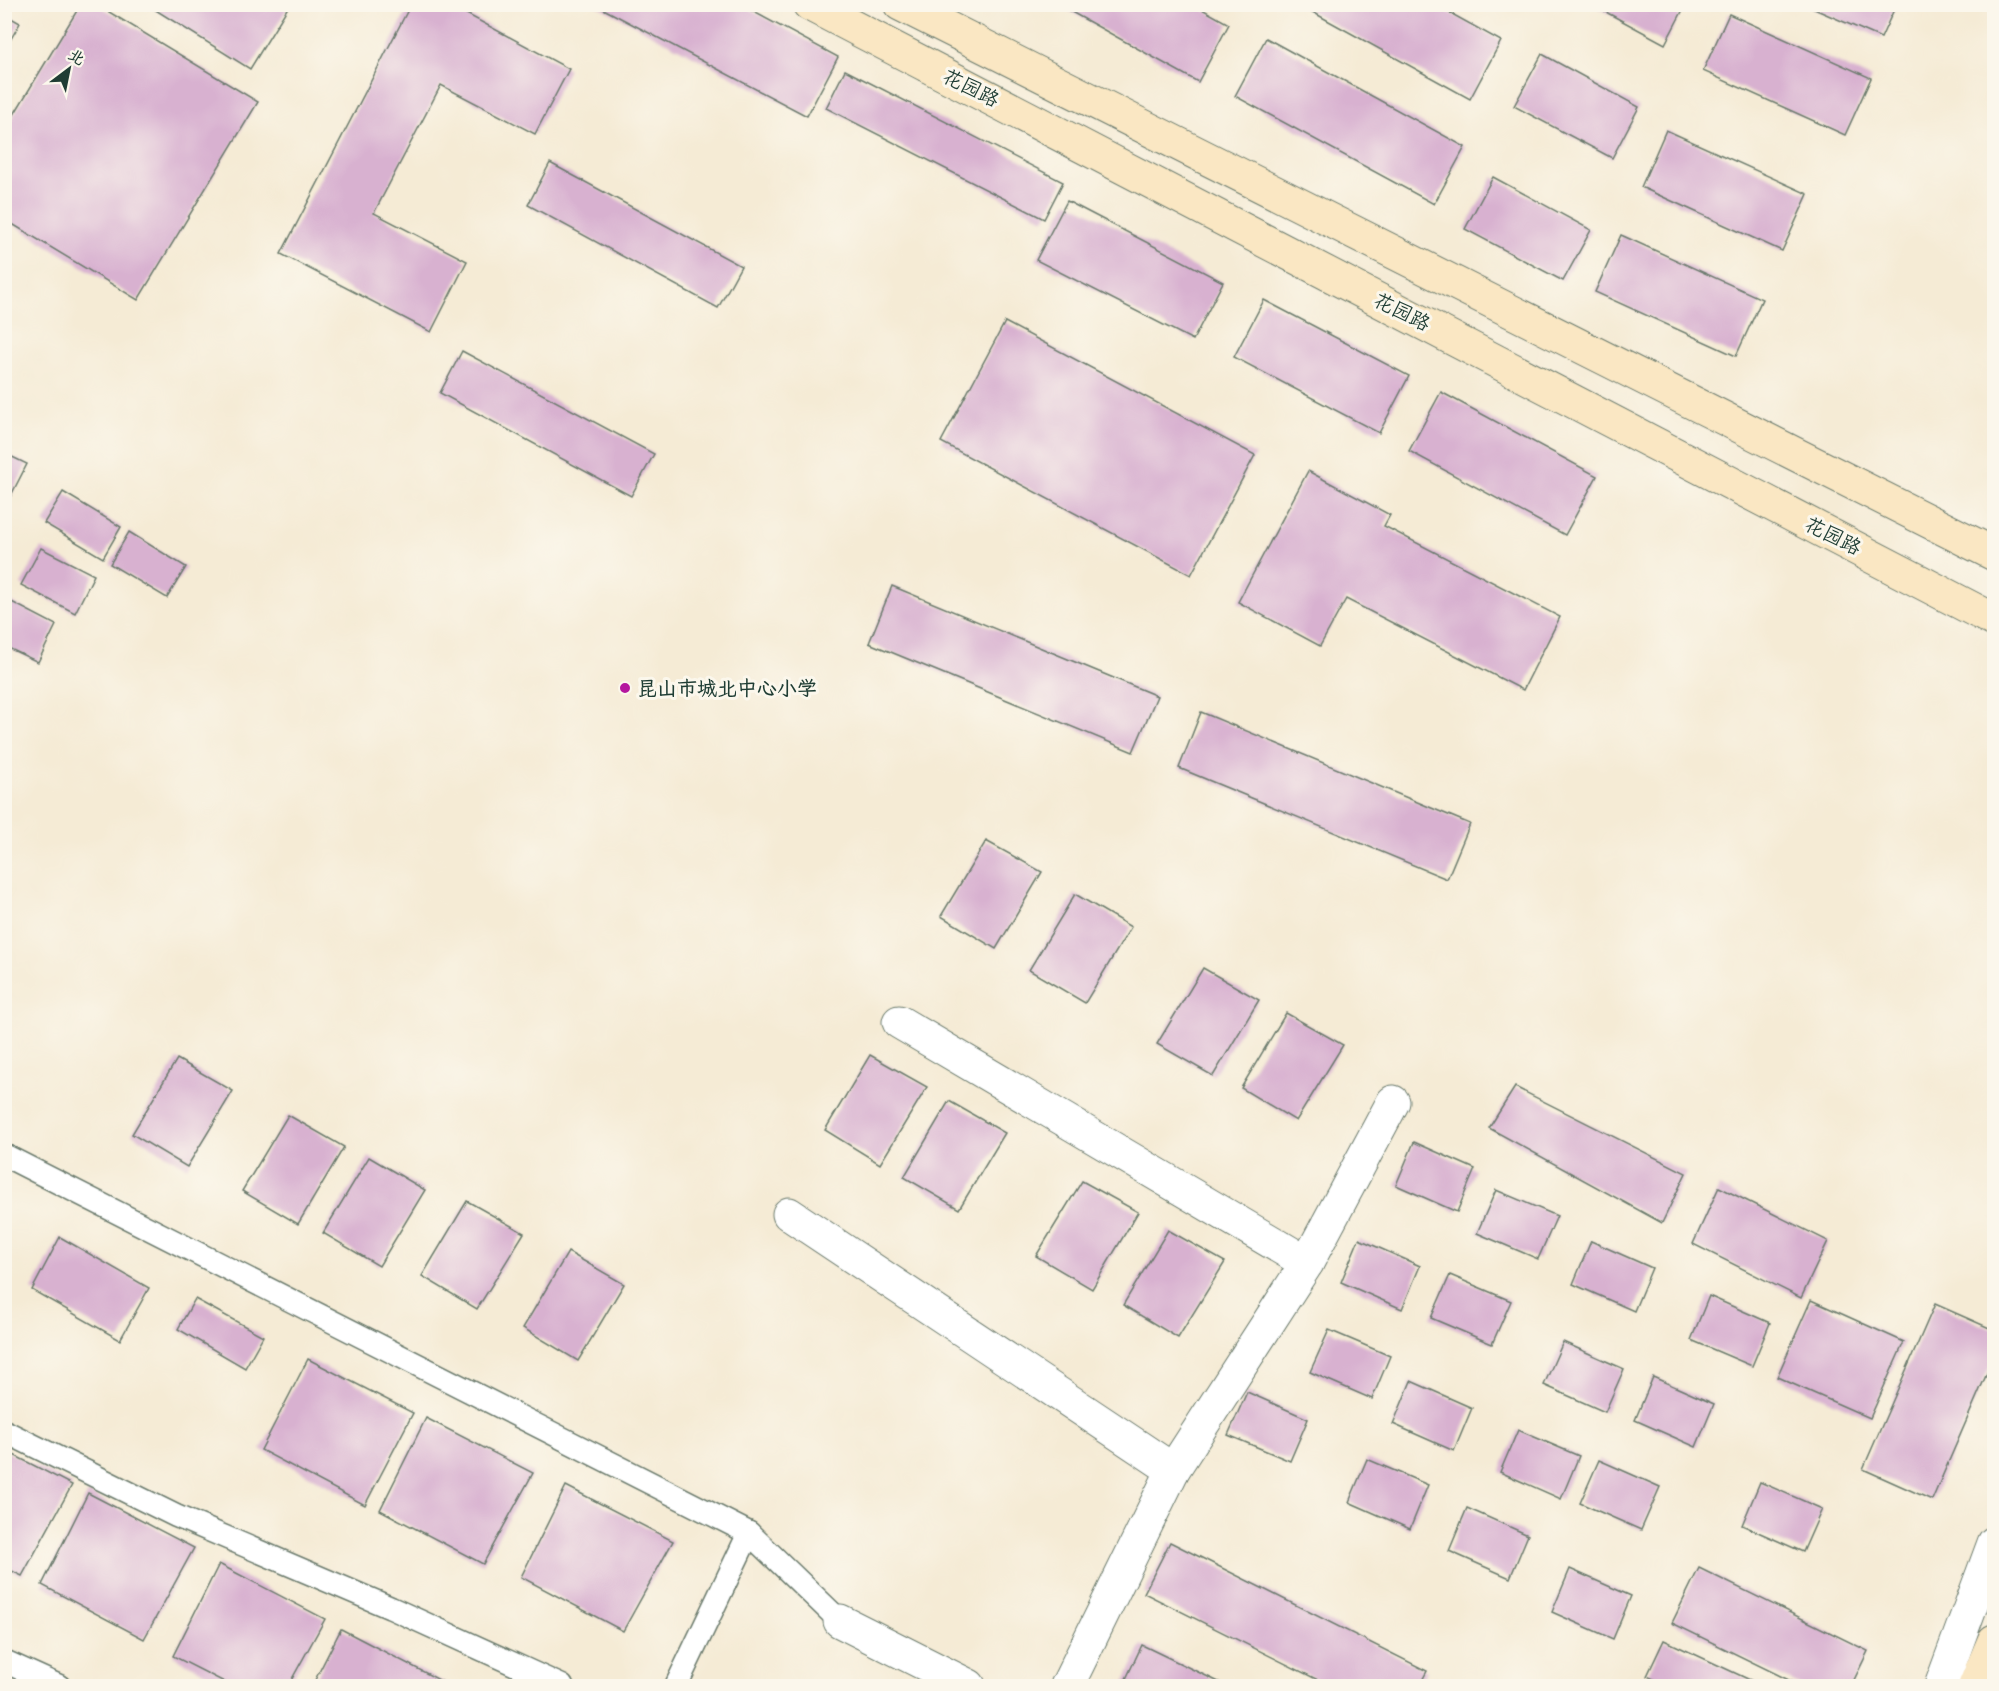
<svg xmlns="http://www.w3.org/2000/svg" width="1999" height="1691" viewBox="0 0 1999 1691" font-family="'Comic Neue','LXGW WenKai TC',sans-serif">
<rect width="100%" height="100%" fill="#fbf7ec"/>
<filter id="ink" filterUnits="userSpaceOnUse"><feTurbulence type="fractalNoise" baseFrequency=".0167" numOctaves="2"/><feDisplacementMap in="SourceGraphic" scale="12" xChannelSelector="R" yChannelSelector="G"/><feConvolveMatrix kernelMatrix="1 2 1 2 8 2 1 2 1" color-interpolation-filters="sRGB"/></filter>
<filter id="wash" filterUnits="userSpaceOnUse"><feTurbulence type="fractalNoise" baseFrequency=".008" numOctaves="4" result="noise"/><feDisplacementMap in="SourceGraphic" scale="24" xChannelSelector="R" yChannelSelector="G"/><feGaussianBlur stdDeviation="1.35" result="paint"/><feColorMatrix in="noise" values="0 0 0 0 0 0 0 0 0 0 0 0 0 0 0 0 0 1.4 0 .05"/><feComposite in="paint" operator="in"/></filter>
<g filter="url(#wash)">
<rect width="100%" height="100%" fill="#f5ebd5"/>
<g id="blocks">
<!-- building -->
<g fill="#d8b1d0">
<path d="M81 4H96L258 102 138 300 4 219V131Z"/>
<path d="M146 4H290L250 69Z"/>
<path d="M411 4H448L569 69 535 134 441 85 374 213 467 261 431 332 281 254Z"/>
<path d="M594 4H739L838 57 807 116Z"/>
<path d="M1057 4H1193L1229 24 1198 82Z"/>
<path d="M1298 4H1434L1501 41 1470 99Z"/>
<path d="M1591 4H1686L1665 44Z"/>
<path d="M1805 5H1896L1881 38Z"/>
<path d="M4 14 20 23 4 51Z"/>
<path d="M1729 14 1871 78 1845 135 1703 71Z"/>
<path d="M1266 38 1465 147 1434 204 1235 96Z"/>
<path d="M1542 54 1639 107 1612 158 1514 106Z"/>
<path d="M845 70 1063 182 1044 219 826 108Z"/>
<path d="M1666 130 1808 194 1782 251 1641 187Z"/>
<path d="M550 163 741 266 718 308 528 205Z"/>
<path d="M1493 177 1591 230 1563 281 1465 229Z"/>
<path d="M1067 201 1223 282 1193 340 1036 260Z"/>
<path d="M1621 235 1762 299 1736 356 1595 292Z"/>
<path d="M1264 300 1409 376 1379 433 1234 357Z"/>
<path d="M1005 322 1255 455 1191 575 941 442Z"/>
<path d="M462 351 654 454 631 496 440 393Z"/>
<path d="M1441 392 1597 476 1565 535 1409 451Z"/>
<path d="M4 453 27 464 4 509Z"/>
<path d="M1308 471 1390 515 1384 526 1560 617 1523 690 1346 599 1320 646 1238 602Z"/>
<path d="M63 492 121 527 103 558 44 523Z"/>
<path d="M129 532 186 567 167 598 110 564Z"/>
<path d="M41 548 94 575 75 613 21 585Z"/>
<path d="M892 586 1157 696 1133 752 869 643Z"/>
<path d="M4 598 56 625 38 662 4 646Z"/>
<path d="M1201 712 1470 824 1447 879 1179 768Z"/>
<path d="M986 841 1042 872 996 949 941 916Z"/>
<path d="M1075 894 1131 927 1085 1003 1029 970Z"/>
<path d="M1203 968 1259 1000 1213 1076 1157 1044Z"/>
<path d="M1286 1013 1343 1045 1296 1121 1241 1088Z"/>
<path d="M870 1055 927 1087 880 1164 825 1130Z"/>
<path d="M177 1059 233 1091 187 1167 132 1134Z"/>
<path d="M1515 1087 1686 1173 1662 1223 1489 1128Z"/>
<path d="M949 1101 1005 1133 959 1209 904 1177Z"/>
<path d="M288 1115 344 1147 298 1224 242 1191Z"/>
<path d="M1414 1142 1475 1169 1457 1212 1396 1185Z"/>
<path d="M369 1157 425 1190 379 1266 323 1233Z"/>
<path d="M1082 1181 1138 1212 1092 1289 1036 1256Z"/>
<path d="M1719 1187 1828 1241 1801 1298 1693 1244Z"/>
<path d="M1496 1190 1557 1216 1538 1259 1477 1233Z"/>
<path d="M467 1201 524 1233 477 1309 422 1276Z"/>
<path d="M1168 1230 1225 1262 1178 1338 1123 1305Z"/>
<path d="M60 1237 149 1288 120 1340 32 1290Z"/>
<path d="M1359 1239 1420 1266 1402 1309 1341 1282Z"/>
<path d="M1591 1241 1652 1268 1634 1311 1573 1284Z"/>
<path d="M568 1252 624 1284 578 1361 523 1328Z"/>
<path d="M1450 1275 1511 1301 1492 1344 1431 1318Z"/>
<path d="M1709 1296 1770 1323 1752 1366 1691 1340Z"/>
<path d="M195 1299 263 1336 245 1368 178 1329Z"/>
<path d="M1811 1300 1904 1342 1870 1418 1777 1377Z"/>
<path d="M1935 1304 1994 1330V1357L1932 1500 1863 1469Z"/>
<path d="M1329 1330 1390 1356 1372 1399 1310 1372Z"/>
<path d="M1563 1342 1624 1369 1605 1412 1544 1385Z"/>
<path d="M308 1359 413 1413 365 1505 261 1450Z"/>
<path d="M1653 1377 1714 1404 1696 1447 1635 1420Z"/>
<path d="M1411 1381 1472 1408 1454 1451 1393 1424Z"/>
<path d="M1247 1392 1308 1419 1290 1461 1228 1435Z"/>
<path d="M426 1418 533 1473 483 1564 380 1510Z"/>
<path d="M1518 1430 1579 1456 1561 1499 1500 1472Z"/>
<path d="M4 1450 72 1485 22 1576 4 1567Z"/>
<path d="M1367 1459 1428 1485 1410 1529 1349 1502Z"/>
<path d="M1599 1460 1660 1487 1641 1530 1580 1503Z"/>
<path d="M1760 1482 1822 1509 1803 1552 1742 1525Z"/>
<path d="M566 1486 673 1541 623 1631 521 1577Z"/>
<path d="M88 1493 194 1548 144 1639 42 1585Z"/>
<path d="M1467 1508 1528 1535 1510 1578 1449 1551Z"/>
<path d="M1170 1542 1427 1671 1419 1686H1330L1144 1593Z"/>
<path d="M219 1564 325 1619 288 1686H232L173 1656Z"/>
<path d="M1699 1568 1868 1651 1851 1686H1801L1672 1623Z"/>
<path d="M1570 1569 1631 1596 1613 1639 1552 1612Z"/>
<path d="M341 1629 447 1684 446 1686H312Z"/>
<path d="M1664 1640 1763 1686H1669L1647 1676Z"/>
<path d="M1142 1645 1227 1686H1131L1124 1683Z"/>
</g>
</g>
</g>
<g filter="url(#ink)">
<use href="#blocks" fill-opacity="0" stroke="#6a7a6c" stroke-width="1.5"/>
<g fill="none" stroke-linecap="round" stroke-linejoin="round">
<defs>
<g id="service">
<path d="M4 1155 749 1533"/>
<path d="M4 1431 176 1516 391 1608 562 1686"/>
<path d="M4 1661 59 1686"/>
<path d="M676 1686 749 1533 840 1621"/>
</g>
<g id="minor">
<path d="M899 1022 1307 1263 1173 1470 1067 1686"/>
<path d="M789 1214 1173 1470"/>
<path d="M1307 1263 1393 1102"/>
</g>
<g id="tertiary">
<path d="M840 1621 969 1686"/>
<path d="M1941 1686 1994 1543"/>
</g>
<g id="secondary">
<path d="M809 4 1994 620"/>
<path d="M900 4 1994 554"/>
<path d="M1975 1686 1994 1641"/>
</g>
</defs>
<!-- service casing -->
<use href="#service" stroke="#6a7a6c" stroke-width="25"/>
<!-- minor casing -->
<use href="#minor" stroke="#6a7a6c" stroke-width="35"/>
<!-- tertiary casing -->
<use href="#tertiary" stroke="#6a7a6c" stroke-width="35"/>
<!-- secondary casing -->
<use href="#secondary" stroke="#6a7a6c" stroke-width="35"/>
<!-- service -->
<use href="#service" stroke="#fff" stroke-width="22"/>
<!-- minor -->
<use href="#minor" stroke="#fff" stroke-width="33"/>
<!-- tertiary -->
<use href="#tertiary" stroke="#fff" stroke-width="33"/>
<!-- secondary -->
<use href="#secondary" stroke="#fae7c3" stroke-width="33"/>
</g>
</g>
<!-- markers -->
<circle fill="#b5179e" stroke="#fbf7ec" stroke-width="2" cx="625" cy="688" r="6"/>
<g text-anchor="middle" dominant-baseline="central" stroke-width="6" stroke-linejoin="round" paint-order="stroke">
<!-- street labels -->
<g font-size="20" fill="#1f3d34" stroke="#fbf7ec">
<text transform="translate(971 88) rotate(27)">花园路</text>
<text transform="translate(1402 312) rotate(27)">花园路</text>
<text transform="translate(1833 536) rotate(27)">花园路</text>
</g>
<!-- poi labels -->
<g font-size="20" font-weight="bold" fill="#1f3d34" stroke="#fbf7ec" text-anchor="start">
<text x="637" y="688">昆山市城北中心小学</text>
</g>
</g>
<!-- margin -->
<rect width="1999" height="1691" fill="none" stroke="#fbf7ec" stroke-width="24"/>
<!-- north arrow -->
<g transform="translate(69 69) rotate(32)" stroke="#fbf7ec" stroke-width="4.5" paint-order="stroke">
<path d="M0-4.5L10 22L0 15L-10 22Z" fill="#1f3d34"/>
<text y="-9" font-size="16" font-weight="bold" text-anchor="middle" fill="#1f3d34">北</text>
</g>
</svg>
